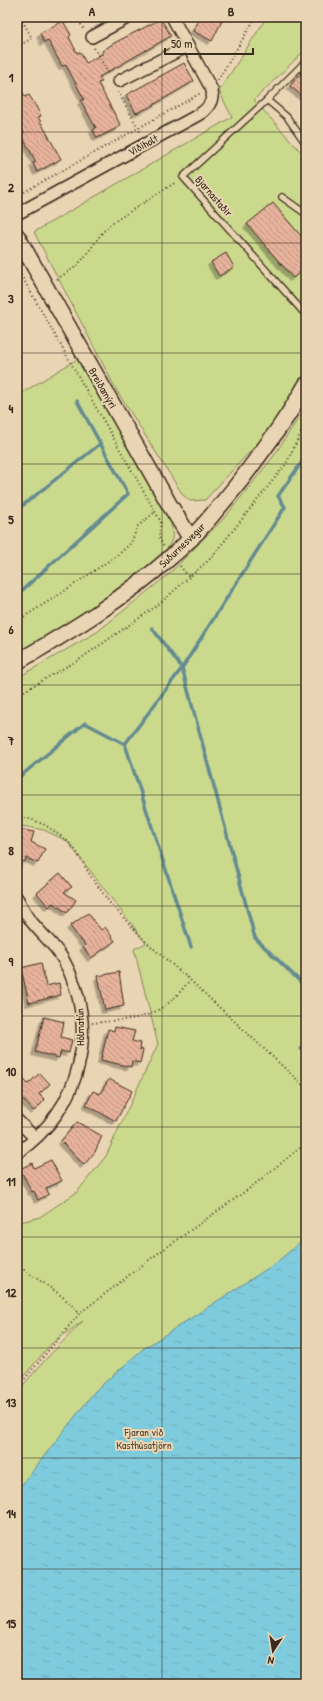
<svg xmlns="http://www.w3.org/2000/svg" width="323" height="1701" viewBox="0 0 323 1701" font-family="'Patrick Hand',sans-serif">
<defs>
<pattern id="water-ripples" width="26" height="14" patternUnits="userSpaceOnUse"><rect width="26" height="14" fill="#7fcbde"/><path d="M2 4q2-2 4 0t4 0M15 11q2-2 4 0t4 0" fill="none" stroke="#6faebe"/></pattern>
<pattern id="building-back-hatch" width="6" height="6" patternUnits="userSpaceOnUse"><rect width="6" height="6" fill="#e8b39c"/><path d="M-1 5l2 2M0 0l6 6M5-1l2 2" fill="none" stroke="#bd927f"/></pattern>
<filter id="shadow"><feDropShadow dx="-3.5" dy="3.5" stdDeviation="0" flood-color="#0004"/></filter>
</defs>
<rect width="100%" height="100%" fill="#e9d5b3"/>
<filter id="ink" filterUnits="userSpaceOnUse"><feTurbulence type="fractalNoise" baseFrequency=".025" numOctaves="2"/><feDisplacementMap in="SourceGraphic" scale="8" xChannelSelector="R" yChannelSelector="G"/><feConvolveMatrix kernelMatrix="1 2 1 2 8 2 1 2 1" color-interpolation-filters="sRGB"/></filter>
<g filter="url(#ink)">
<!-- green -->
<g fill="#cbd98d" stroke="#838256">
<path d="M267 17H306V49L254 100 302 153 306 164V372L267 433 205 500 190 501 183 495 117 391 34 232 232 117 219 91Z"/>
<path d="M79 358 169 514C171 524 175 535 170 544 163 555 151 563 141 571 102 602 60 629 17 654V396Z"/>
<path d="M306 414V1160L300 1166 306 1175V1450L17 1684V1392L46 1359 83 1321 51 1344 17 1384V1223L40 1217 77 1192 106 1156 158 1044 134 949 146 943 67 841 44 830 17 825V678L97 632 169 574 226 516 273 457 299 417Z"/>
</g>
<!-- water -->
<path fill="url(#water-ripples)" stroke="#648b91" d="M306 1237V1684H17V1491L95 1391 143 1349 276 1263Z"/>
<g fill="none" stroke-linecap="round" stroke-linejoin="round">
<!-- stream -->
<g stroke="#648b91" stroke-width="3.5">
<path d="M17 510 100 444"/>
<path d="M17 595 128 494 77 401"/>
<path d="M152 628 182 668 255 938 306 987"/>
<path d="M17 779 85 723 125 744"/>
<path d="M191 947 125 744 182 668 285 507 278 496 306 456"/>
<path d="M301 1049 306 1045"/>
</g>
</g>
<!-- building -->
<g fill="url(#building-back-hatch)" stroke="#3b2a1e" filter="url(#shadow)">
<path d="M201 17H224L212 41 193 31Z"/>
<path d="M161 19 171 36 99 77 102 82 98 83 121 126 97 138 93 130 96 128 81 101 84 99 66 65 62 66 48 40 44 42 40 33 63 21 71 35 69 37 77 53 80 52 86 63 104 53 102 51 114 43Z"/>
<path d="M184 63 194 81 148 108 136 113 126 95Z"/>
<path d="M306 67V99L290 86Z"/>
<path d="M17 81 25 97 29 95 36 106 41 116 38 117 61 159 37 172 33 163 36 162 21 134 24 133 17 120Z"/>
<path d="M273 203 306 242V267L293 278 247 224Z"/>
<path d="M226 253 234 267 219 276 211 262Z"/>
<path d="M17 829 34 832 31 842 45 849 38 863 26 858 25 862 17 860Z"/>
<path d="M60 873 72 887 64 892 76 900 67 913 53 903 49 907 37 893Z"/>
<path d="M88 913 101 930 105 927 115 941 91 958 83 947 85 945 70 926Z"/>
<path d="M41 963 46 986 59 983 61 995 29 1003 21 968Z"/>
<path d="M119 972 124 1006 105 1010 98 976Z"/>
<path d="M44 1017 64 1022 61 1037 72 1040 69 1053 61 1051 59 1058 35 1052Z"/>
<path d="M115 1027 135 1031 132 1041 140 1043 139 1049 143 1050 140 1063 132 1061 131 1067 101 1060 108 1029 114 1031Z"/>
<path d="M17 1072 28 1084 40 1073 50 1084 39 1094 45 1100 34 1111 17 1093Z"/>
<path d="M109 1079 132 1091 116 1121 86 1105 93 1091 100 1094Z"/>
<path d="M77 1122 102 1136 95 1152 84 1165 61 1141Z"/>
<path d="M51 1160 62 1181 46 1188 49 1194 38 1200 34 1191 32 1192 20 1169 32 1163 34 1168Z"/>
</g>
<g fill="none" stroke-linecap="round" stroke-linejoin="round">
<defs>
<g id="lane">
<path d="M267 100 287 117 306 144"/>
<path d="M282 197 306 214"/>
<path d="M305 314 183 177 267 100 306 61"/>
</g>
<g id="street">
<path d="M92 37 129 17"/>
<path d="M119 81 188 46"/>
<path d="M17 214 198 115C207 110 214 101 212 90L172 17"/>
<path d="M17 898C21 906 26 914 31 921 41 934 55 945 63 959 101 1027 82 1109 17 1153"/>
<path d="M17 1120 35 1138"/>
</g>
<g id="secondary">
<path d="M17 236 169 504 191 539"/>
<path d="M17 662C71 631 125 598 172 556 198 534 219 507 241 480 264 449 287 419 306 385"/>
</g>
</defs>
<!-- lane casing -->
<use href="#lane" stroke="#3b2a1e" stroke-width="8"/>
<!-- street casing -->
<use href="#street" stroke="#3b2a1e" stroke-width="14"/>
<!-- secondary casing -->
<use href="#secondary" stroke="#3b2a1e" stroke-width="18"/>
<!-- path -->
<g stroke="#3b2a1e" stroke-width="2" stroke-dasharray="1 3" stroke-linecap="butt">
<path d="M77 17 84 30"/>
<path d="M17 18 18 17"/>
<path d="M17 47 32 38 20 17"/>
<path d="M94 48 109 75"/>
<path d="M218 80 256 17"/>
<path d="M118 92 141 133"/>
<path d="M17 196 201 93"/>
<path d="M17 268 161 522 159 537 164 547"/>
<path d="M57 279 74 268 84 258 102 233 112 223 176 182"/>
<path d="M180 566 189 577"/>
<path d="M17 621 54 598 119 554 131 543 138 526 155 512"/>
<path d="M17 695 80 659 158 605 211 558 286 464 306 422"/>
<path d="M17 816 33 820 45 825 65 839 74 848 90 875 110 903 146 942 190 980 306 1088"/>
<path d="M92 1023C140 1018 158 1021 190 980"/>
<path d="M17 1265C40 1282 60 1291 79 1313"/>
<path d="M17 1388 80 1313 153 1257 250 1188 306 1143"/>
</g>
<!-- lane -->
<use href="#lane" stroke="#e9d5b3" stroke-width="5.5"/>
<!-- street -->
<use href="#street" stroke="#e9d5b3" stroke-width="11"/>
<!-- secondary -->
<use href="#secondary" stroke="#e9d5b3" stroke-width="15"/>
</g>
</g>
<!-- grid -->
<path fill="none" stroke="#3b2a1e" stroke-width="1" stroke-opacity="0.55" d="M162 17V1684M17 132H306M17 243H306M17 353H306M17 464H306M17 574H306M17 685H306M17 795H306M17 906H306M17 1016H306M17 1127H306M17 1237H306M17 1348H306M17 1458H306M17 1569H306"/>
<g text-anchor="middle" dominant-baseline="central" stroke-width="4" stroke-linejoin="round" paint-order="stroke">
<!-- street labels -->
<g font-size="11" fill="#3b2a1e" stroke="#e9d5b3">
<text transform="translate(143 145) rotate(-29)">Víðiholt</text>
<text transform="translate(214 196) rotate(49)">Bjarnastaðir</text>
<text transform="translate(103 388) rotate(60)">Breiðamýri</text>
<text transform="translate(182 545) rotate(-44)">Suðurnesvegur</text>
<text transform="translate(80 1027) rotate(-91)">Hólmatún</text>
</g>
<!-- park labels -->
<g font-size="11" fill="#51442f" stroke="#e9d5b3">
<text x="144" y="1432">Fjaran við<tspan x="144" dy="13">Kasthúsatjörn</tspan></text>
</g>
</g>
<!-- margin -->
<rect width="323" height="1701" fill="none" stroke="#e9d5b3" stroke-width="44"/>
<!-- north arrow -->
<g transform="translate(273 1651) rotate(192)" stroke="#e9d5b3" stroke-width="3" paint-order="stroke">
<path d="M0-3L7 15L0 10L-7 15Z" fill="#3b2a1e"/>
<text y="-6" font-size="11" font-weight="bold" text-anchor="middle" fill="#3b2a1e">N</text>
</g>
<!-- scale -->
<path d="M165 48v6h88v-6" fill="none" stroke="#3b2a1e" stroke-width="2"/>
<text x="171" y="48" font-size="12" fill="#3b2a1e" stroke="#e9d5b3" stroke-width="3" paint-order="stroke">50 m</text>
<rect x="22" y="22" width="279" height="1657" fill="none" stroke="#3b2a1e" stroke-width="1.5"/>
<g font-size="13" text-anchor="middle" font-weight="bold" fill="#3b2a1e">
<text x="92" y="16">A</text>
<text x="231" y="16">B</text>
<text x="11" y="82">1</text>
<text x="11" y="192">2</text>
<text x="11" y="303">3</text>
<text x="11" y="413">4</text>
<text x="11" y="524">5</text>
<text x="11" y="634">6</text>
<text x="11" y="745">7</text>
<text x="11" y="855">8</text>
<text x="11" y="966">9</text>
<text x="11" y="1076">10</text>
<text x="11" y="1186">11</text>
<text x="11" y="1297">12</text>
<text x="11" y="1407">13</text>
<text x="11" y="1518">14</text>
<text x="11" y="1628">15</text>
</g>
</svg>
